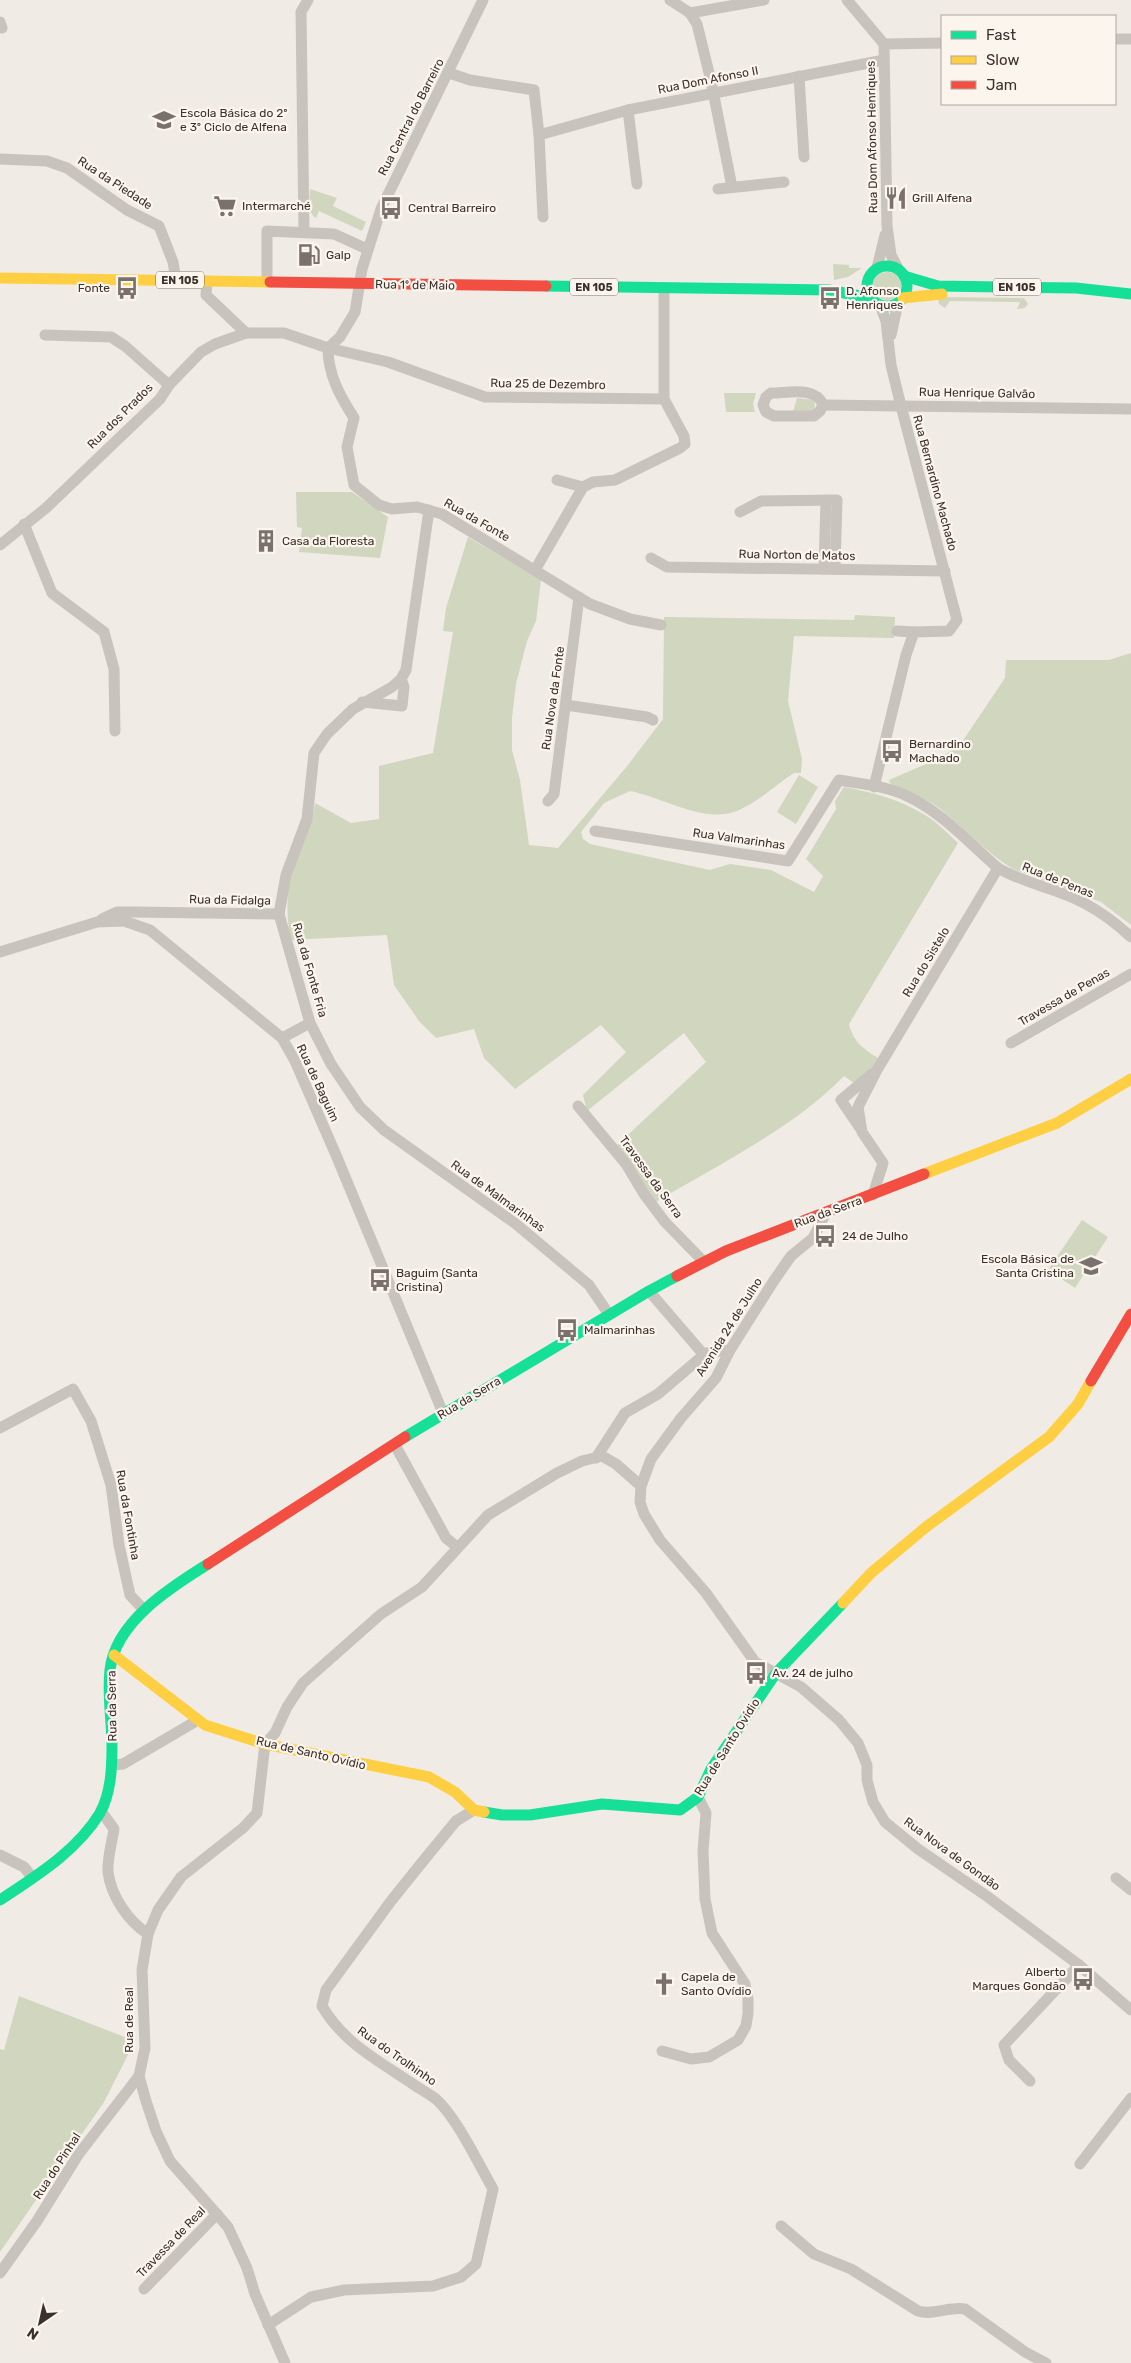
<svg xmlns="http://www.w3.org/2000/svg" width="1131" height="2363" viewBox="0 0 1131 2363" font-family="Rubik,sans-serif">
<rect width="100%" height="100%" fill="#f0ebe5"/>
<!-- green -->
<g fill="#d1d6bf">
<path d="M310 189 337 198 333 206 366 222 362 231 319 211 316 218C307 213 310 199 310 189Z"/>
<path d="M833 264 849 265V268H862L848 277 834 280Z"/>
<circle cx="887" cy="286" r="14"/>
<path d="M938 297 1024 298 1028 304 1025 308 1017 309 1020 302 950 301 945 308 939 304Z"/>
<path d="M724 393H756L753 404 755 412H726Z"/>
<path d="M797 398 814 400 815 408 812 412H793Z"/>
<path d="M296 492H352L388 517 380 558 299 552 302 528 297 527Z"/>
<path d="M468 537 541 580 536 621 527 641 516 684 512 718V750L520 780 529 845 558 848 628 765 663 719 664 617 854 620 855 615 895 617 894 638 794 636 788 701 802 759 801 773H794C775 785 759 802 737 811 704 824 662 797 630 791L604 803 581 832 583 839 590 844 710 870 730 864 771 870 814 892 823 876 806 859 836 809 835 801 844 787C872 792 901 800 925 815 937 822 948 834 958 843L849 1024C853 1042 864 1049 878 1058L872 1071 854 1083 844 1076C794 1128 716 1166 654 1203L617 1145 706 1062 684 1033 587 1111 583 1095 626 1052 601 1025 515 1089 484 1058 474 1029 436 1038 419 1021 394 985 387 935 291 940C286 919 286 891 293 870 300 848 312 827 315 803L351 823 379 819V766L433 753 453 632 443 631 446 608Z"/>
<path d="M1131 653V925L1101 902 1013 869C985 852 964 827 938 807 923 796 905 793 890 783L889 780 940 758 960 745 1005 678 1006 660H1109Z"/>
<path d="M799 775 818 787 796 824 777 812Z"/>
<path d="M1082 1220 1108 1237 1075 1288 1048 1270Z"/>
<path d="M19 1996 135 2041 104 2102 0 2252V2049L4 2050Z"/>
</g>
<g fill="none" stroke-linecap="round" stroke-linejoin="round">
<!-- street -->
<g stroke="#c9c3be" stroke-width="11">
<path d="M670 0 690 13 764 0"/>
<path d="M847 0 884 44 887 226 891 255 899 270"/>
<path d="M690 13 697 24 711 81 732 187"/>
<path d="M0 22 2 28"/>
<path d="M1115 39H1131"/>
<path d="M884 44 942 43"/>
<path d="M449 73 470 80 534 90 539 135 543 217"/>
<path d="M799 76 804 157"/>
<path d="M628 110 637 184"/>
<path d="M539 135 628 110 884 60"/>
<path d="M0 159 47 161 67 168 127 210 159 226 173 262 176 280"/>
<path d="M718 189 784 182"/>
<path d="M304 232 301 12 308 0"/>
<path d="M877 268 885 235"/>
<path d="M207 281 206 295 246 333"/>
<path d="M267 282V231L334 234 367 249"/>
<path d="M45 335 111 337 125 346 169 385"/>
<path d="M891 335 898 303"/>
<path d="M328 348C328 375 340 396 354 418L347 447 354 485 379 505 392 509 417 507 442 514 590 604 630 619 661 625"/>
<path d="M328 348 340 337 355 312 362 269 381 209 483 0"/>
<path d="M771 393C789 393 816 386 823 405L820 411 814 416H774L766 412 763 405 766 397Z"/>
<path d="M823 405 1131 409"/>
<path d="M557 480 583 487"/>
<path d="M429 510 406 670 401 679 392 687 353 709 327 734 314 753 307 819 286 875 279 914 310 1023 331 1064 360 1107 384 1130 516 1224 589 1285 608 1313"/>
<path d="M740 512 761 501 837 500 835 569"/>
<path d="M24 524 52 593 104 632 114 669 115 731"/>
<path d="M0 545 46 508 160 399 169 385 201 352 215 344 246 333H284L328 348 388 362 485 397 664 399"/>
<path d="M651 558 667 567 945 571"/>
<path d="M824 569 826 500"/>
<path d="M535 570 583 487 593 482 615 480 680 448 685 444 684 436 664 399V288"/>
<path d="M897 631 914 632"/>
<path d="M362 702 402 706 404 687 401 679"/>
<path d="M566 705 647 717 653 720"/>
<path d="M874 787 906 655 914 632 949 631 957 620 901 406 891 365 886 321 880 305"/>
<path d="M548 801 554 794 579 597"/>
<path d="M595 831 788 861 839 780C861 784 887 786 907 796 942 812 969 843 998 868 1025 884 1057 888 1084 903 1101 912 1117 924 1131 937"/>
<path d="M102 919 117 912H134L279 914"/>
<path d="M0 952 97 922 124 921 150 930 282 1038 295 1061 336 1155 443 1413"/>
<path d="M282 1038 310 1023"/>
<path d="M1011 1043 1131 974"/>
<path d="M578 1106 626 1164 644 1194 665 1222 704 1262"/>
<path d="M860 1128 841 1100 872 1074"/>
<path d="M873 1195 883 1163 862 1132 858 1107 877 1070 998 868"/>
<path d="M826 1213 813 1238 791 1256 773 1282 730 1350 716 1378 681 1418 651 1459 641 1486 640 1502 644 1514 660 1540 706 1593 755 1662 801 1687 839 1720 858 1743 867 1765V1780L873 1802 885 1822 918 1849 988 1897 1079 1965 1131 2010"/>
<path d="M649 1291 704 1355"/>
<path d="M0 1428 73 1389 91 1421 111 1485 119 1545 130 1595 144 1610"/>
<path d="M395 1445 446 1538 457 1547"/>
<path d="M596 1458 625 1413 658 1394 706 1353 730 1350"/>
<path d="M113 1765 123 1764 198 1720"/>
<path d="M101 1811 114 1829C112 1842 107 1859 108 1872 111 1896 128 1921 148 1934"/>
<path d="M0 1855 24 1867 32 1877"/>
<path d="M1116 1878 1131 1890"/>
<path d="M662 2051 691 2059 709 2057 738 2040 746 2026 748 2013V1999L745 1984 712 1933 705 1899 703 1851 706 1813 698 1797"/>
<path d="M1030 2081 1009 2060 1004 2045 1079 1965"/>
<path d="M1080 2164 1131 2098"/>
<path d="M781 2226 814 2254 851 2269 918 2311C934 2316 949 2306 965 2309L1025 2352 1046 2363"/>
<path d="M0 2273 37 2221 78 2155 139 2076"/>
<path d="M144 2289 217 2214"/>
<path d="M268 2325 311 2297 344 2290 433 2286 461 2277 476 2264 493 2189C478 2163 457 2118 436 2099 428 2093 418 2088 410 2082 377 2060 343 2042 322 2006L326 1990 391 1901 428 1855 456 1821 474 1810"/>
<path d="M285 2363 255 2294 247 2268 228 2227 170 2161 156 2131 146 2101 139 2076 145 2048 142 1970 148 1934 158 1910 181 1877 243 1828 257 1813 265 1744 275 1733 287 1707 303 1683 381 1614 422 1587 488 1515 557 1473 582 1461 602 1456 616 1464 641 1486"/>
</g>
<!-- fast -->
<g stroke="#16e098" stroke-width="11">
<circle cx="887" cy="286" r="20"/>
<path d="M904 276 938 286 1076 288 1131 294"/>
<path d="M546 286 829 290 860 296 875 302"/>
<path d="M405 1437 649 1291 677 1276"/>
<path d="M484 1812 502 1815H530L602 1804 680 1810 698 1797 711 1769 776 1673 843 1603"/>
<path d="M0 1900C36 1876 77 1851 100 1813 111 1793 112 1768 112 1746 112 1721 107 1695 110 1670 115 1622 171 1587 208 1564"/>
</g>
<!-- slow -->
<g stroke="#ffcf43" stroke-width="11">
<path d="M0 278 270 282"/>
<path d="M903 298 942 294"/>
<path d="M924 1174 1057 1123 1131 1079"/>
<path d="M843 1603 871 1573 926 1527 1049 1437 1078 1404 1091 1381"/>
<path d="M114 1655 205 1725 265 1744 429 1777 455 1792 474 1810 484 1812"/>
</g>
<!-- jam -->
<g stroke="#f24e42" stroke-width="11">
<path d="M270 282 546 286"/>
<path d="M677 1276 726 1251 924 1174"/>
<path d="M1091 1381 1131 1314"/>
<path d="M208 1564 405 1437"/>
</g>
</g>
<!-- icons -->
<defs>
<symbol id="school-bare" viewBox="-9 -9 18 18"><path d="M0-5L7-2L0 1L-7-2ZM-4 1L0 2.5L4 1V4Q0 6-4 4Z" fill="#7a716c" stroke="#fbf5ee" stroke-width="2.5" paint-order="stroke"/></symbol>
<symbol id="restaurant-bare" viewBox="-9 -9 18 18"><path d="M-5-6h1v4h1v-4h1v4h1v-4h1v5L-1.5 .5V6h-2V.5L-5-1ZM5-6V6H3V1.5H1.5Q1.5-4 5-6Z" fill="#7a716c" stroke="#fbf5ee" stroke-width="2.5" paint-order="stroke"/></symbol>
<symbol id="supermarket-bare" viewBox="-9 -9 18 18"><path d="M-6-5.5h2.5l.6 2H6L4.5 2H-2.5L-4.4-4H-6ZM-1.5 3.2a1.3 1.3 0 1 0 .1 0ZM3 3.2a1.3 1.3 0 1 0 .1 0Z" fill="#7a716c" stroke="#fbf5ee" stroke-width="2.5" paint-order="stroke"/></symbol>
<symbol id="bus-bare" viewBox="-9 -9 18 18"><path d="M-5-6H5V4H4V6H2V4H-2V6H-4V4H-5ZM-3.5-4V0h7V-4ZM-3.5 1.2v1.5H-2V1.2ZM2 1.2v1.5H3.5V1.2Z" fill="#7a716c" stroke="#fbf5ee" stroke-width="2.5" paint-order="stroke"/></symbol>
<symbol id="fuel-bare" viewBox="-9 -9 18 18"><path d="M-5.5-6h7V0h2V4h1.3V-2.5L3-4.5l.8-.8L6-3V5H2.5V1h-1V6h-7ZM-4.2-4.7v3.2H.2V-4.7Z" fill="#7a716c" stroke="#fbf5ee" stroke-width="2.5" paint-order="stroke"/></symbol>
<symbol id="building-bare" viewBox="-9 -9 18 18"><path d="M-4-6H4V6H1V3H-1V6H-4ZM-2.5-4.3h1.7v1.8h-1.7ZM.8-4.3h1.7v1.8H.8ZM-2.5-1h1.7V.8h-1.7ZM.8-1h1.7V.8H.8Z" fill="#7a716c" stroke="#fbf5ee" stroke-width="2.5" paint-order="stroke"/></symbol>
<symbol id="church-bare" viewBox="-9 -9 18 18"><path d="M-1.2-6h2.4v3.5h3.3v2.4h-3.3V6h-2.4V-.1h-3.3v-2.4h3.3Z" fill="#7a716c" stroke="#fbf5ee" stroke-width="2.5" paint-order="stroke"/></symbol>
</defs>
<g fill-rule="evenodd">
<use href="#school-bare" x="148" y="104" width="32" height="32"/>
<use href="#restaurant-bare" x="880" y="182" width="32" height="32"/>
<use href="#supermarket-bare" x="209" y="190" width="32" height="32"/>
<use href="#bus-bare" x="375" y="192" width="32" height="32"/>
<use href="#fuel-bare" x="293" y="239" width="32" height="32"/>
<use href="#bus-bare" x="111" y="272" width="32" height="32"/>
<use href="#bus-bare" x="814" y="282" width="32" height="32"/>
<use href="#building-bare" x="250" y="525" width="32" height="32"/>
<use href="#bus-bare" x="876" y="735" width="32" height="32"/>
<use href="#bus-bare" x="809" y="1220" width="32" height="32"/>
<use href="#school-bare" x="1075" y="1250" width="32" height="32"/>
<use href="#bus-bare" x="364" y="1264" width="32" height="32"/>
<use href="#bus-bare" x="551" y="1314" width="32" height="32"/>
<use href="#bus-bare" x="740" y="1657" width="32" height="32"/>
<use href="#bus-bare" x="1067" y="1963" width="32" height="32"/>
<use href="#church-bare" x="648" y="1968" width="32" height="32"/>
</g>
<g text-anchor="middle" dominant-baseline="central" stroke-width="4.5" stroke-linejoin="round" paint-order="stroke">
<!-- shield labels -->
<g fill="#fbf5ee" stroke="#756b66" stroke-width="1">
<rect x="156" y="271.5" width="48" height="17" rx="4"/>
<rect x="570" y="278.5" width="48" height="17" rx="4"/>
<rect x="993" y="278.5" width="48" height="17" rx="4"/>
</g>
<g font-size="11" font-weight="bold" fill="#3b302b">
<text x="180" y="280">EN 105</text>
<text x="594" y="287">EN 105</text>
<text x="1017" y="287">EN 105</text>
</g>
<!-- street labels -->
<g font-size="12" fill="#3b302b" stroke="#fbf5ee">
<text transform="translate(708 80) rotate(-11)">Rua Dom Afonso II</text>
<text transform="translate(411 117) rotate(-63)">Rua Central do Barreiro</text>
<text transform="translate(872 137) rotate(-91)">Rua Dom Afonso Henriques</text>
<text transform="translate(115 183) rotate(33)">Rua da Piedade</text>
<text transform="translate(415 285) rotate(1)">Rua 1º de Maio</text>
<text transform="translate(548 384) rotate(1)">Rua 25 de Dezembro</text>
<text transform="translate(977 393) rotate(1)">Rua Henrique Galvão</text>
<text transform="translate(120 416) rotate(-45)">Rua dos Prados</text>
<text transform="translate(935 483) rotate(75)">Rua Bernardino Machado</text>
<text transform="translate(477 520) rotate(30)">Rua da Fonte</text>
<text transform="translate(797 555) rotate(1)">Rua Norton de Matos</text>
<text transform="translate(553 698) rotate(-82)">Rua Nova da Fonte</text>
<text transform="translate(739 839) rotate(8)">Rua Valmarinhas</text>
<text transform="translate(1058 880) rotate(22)">Rua de Penas</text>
<text transform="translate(230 900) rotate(1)">Rua da Fidalga</text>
<text transform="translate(926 962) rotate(-59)">Rua do Sistelo</text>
<text transform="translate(310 970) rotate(74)">Rua da Fonte Fria</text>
<text transform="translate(1064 997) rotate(-30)">Travessa de Penas</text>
<text transform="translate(318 1083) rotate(65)">Rua de Baguim</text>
<text transform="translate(651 1177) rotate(54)">Travessa da Serra</text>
<text transform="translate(498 1196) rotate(36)">Rua de Malmarinhas</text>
<text transform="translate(828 1212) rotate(-20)">Rua da Serra</text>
<text transform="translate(729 1327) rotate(-58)">Avenida 24 de Julho</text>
<text transform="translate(469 1398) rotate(-31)">Rua da Serra</text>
<text transform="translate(128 1515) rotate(80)">Rua da Fontinha</text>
<text transform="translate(112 1706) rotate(-91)">Rua da Serra</text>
<text transform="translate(727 1747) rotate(-58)">Rua de Santo Ovídio</text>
<text transform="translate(311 1753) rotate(13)">Rua de Santo Ovídio</text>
<text transform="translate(952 1854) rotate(36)">Rua Nova de Gondão</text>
<text transform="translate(129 2020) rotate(-90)">Rua de Real</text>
<text transform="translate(397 2056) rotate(35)">Rua do Trolhinho</text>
<text transform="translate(57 2166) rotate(-57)">Rua do Pinhal</text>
<text transform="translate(171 2242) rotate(-46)">Travessa de Real</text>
</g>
<!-- poi labels -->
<g font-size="12" fill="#3b302b" stroke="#fbf5ee" text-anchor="start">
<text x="180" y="113">Escola Básica do 2º<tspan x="180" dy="14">e 3º Ciclo de Alfena</tspan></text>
<text x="912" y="198">Grill Alfena</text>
<text x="242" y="206">Intermarché</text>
<text x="408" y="208">Central Barreiro</text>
<text x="326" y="255">Galp</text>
<text x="110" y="288" text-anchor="end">Fonte</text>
<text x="846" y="291">D. Afonso<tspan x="846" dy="14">Henriques</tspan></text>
<text x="282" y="541">Casa da Floresta</text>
<text x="909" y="744">Bernardino<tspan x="909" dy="14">Machado</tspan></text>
<text x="842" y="1236">24 de Julho</text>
<text x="1074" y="1259" text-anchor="end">Escola Básica de<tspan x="1074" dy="14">Santa Cristina</tspan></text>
<text x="396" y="1273">Baguim (Santa<tspan x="396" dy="14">Cristina)</tspan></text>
<text x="584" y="1330">Malmarinhas</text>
<text x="772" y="1673">Av. 24 de julho</text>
<text x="1066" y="1972" text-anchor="end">Alberto<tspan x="1066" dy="14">Marques Gondão</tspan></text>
<text x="681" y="1977">Capela de<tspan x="681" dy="14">Santo Ovídio</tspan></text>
</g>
</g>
<!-- legend -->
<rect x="941" y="15" width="175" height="90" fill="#fbf5ee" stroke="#aea6a0"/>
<rect x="951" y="31" width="25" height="8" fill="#16e098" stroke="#aea6a0"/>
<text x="986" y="40" font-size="15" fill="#3b302b">Fast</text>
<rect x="951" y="56" width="25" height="8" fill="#ffcf43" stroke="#aea6a0"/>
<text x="986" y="65" font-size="15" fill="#3b302b">Slow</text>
<rect x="951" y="81" width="25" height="8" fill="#f24e42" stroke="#aea6a0"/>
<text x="986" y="90" font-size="15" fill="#3b302b">Jam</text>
<!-- north arrow -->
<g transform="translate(40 2323) rotate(214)" stroke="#fbf5ee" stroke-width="4" paint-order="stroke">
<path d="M0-4L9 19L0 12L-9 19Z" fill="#3b302b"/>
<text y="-8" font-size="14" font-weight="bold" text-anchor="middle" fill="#3b302b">N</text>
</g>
</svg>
